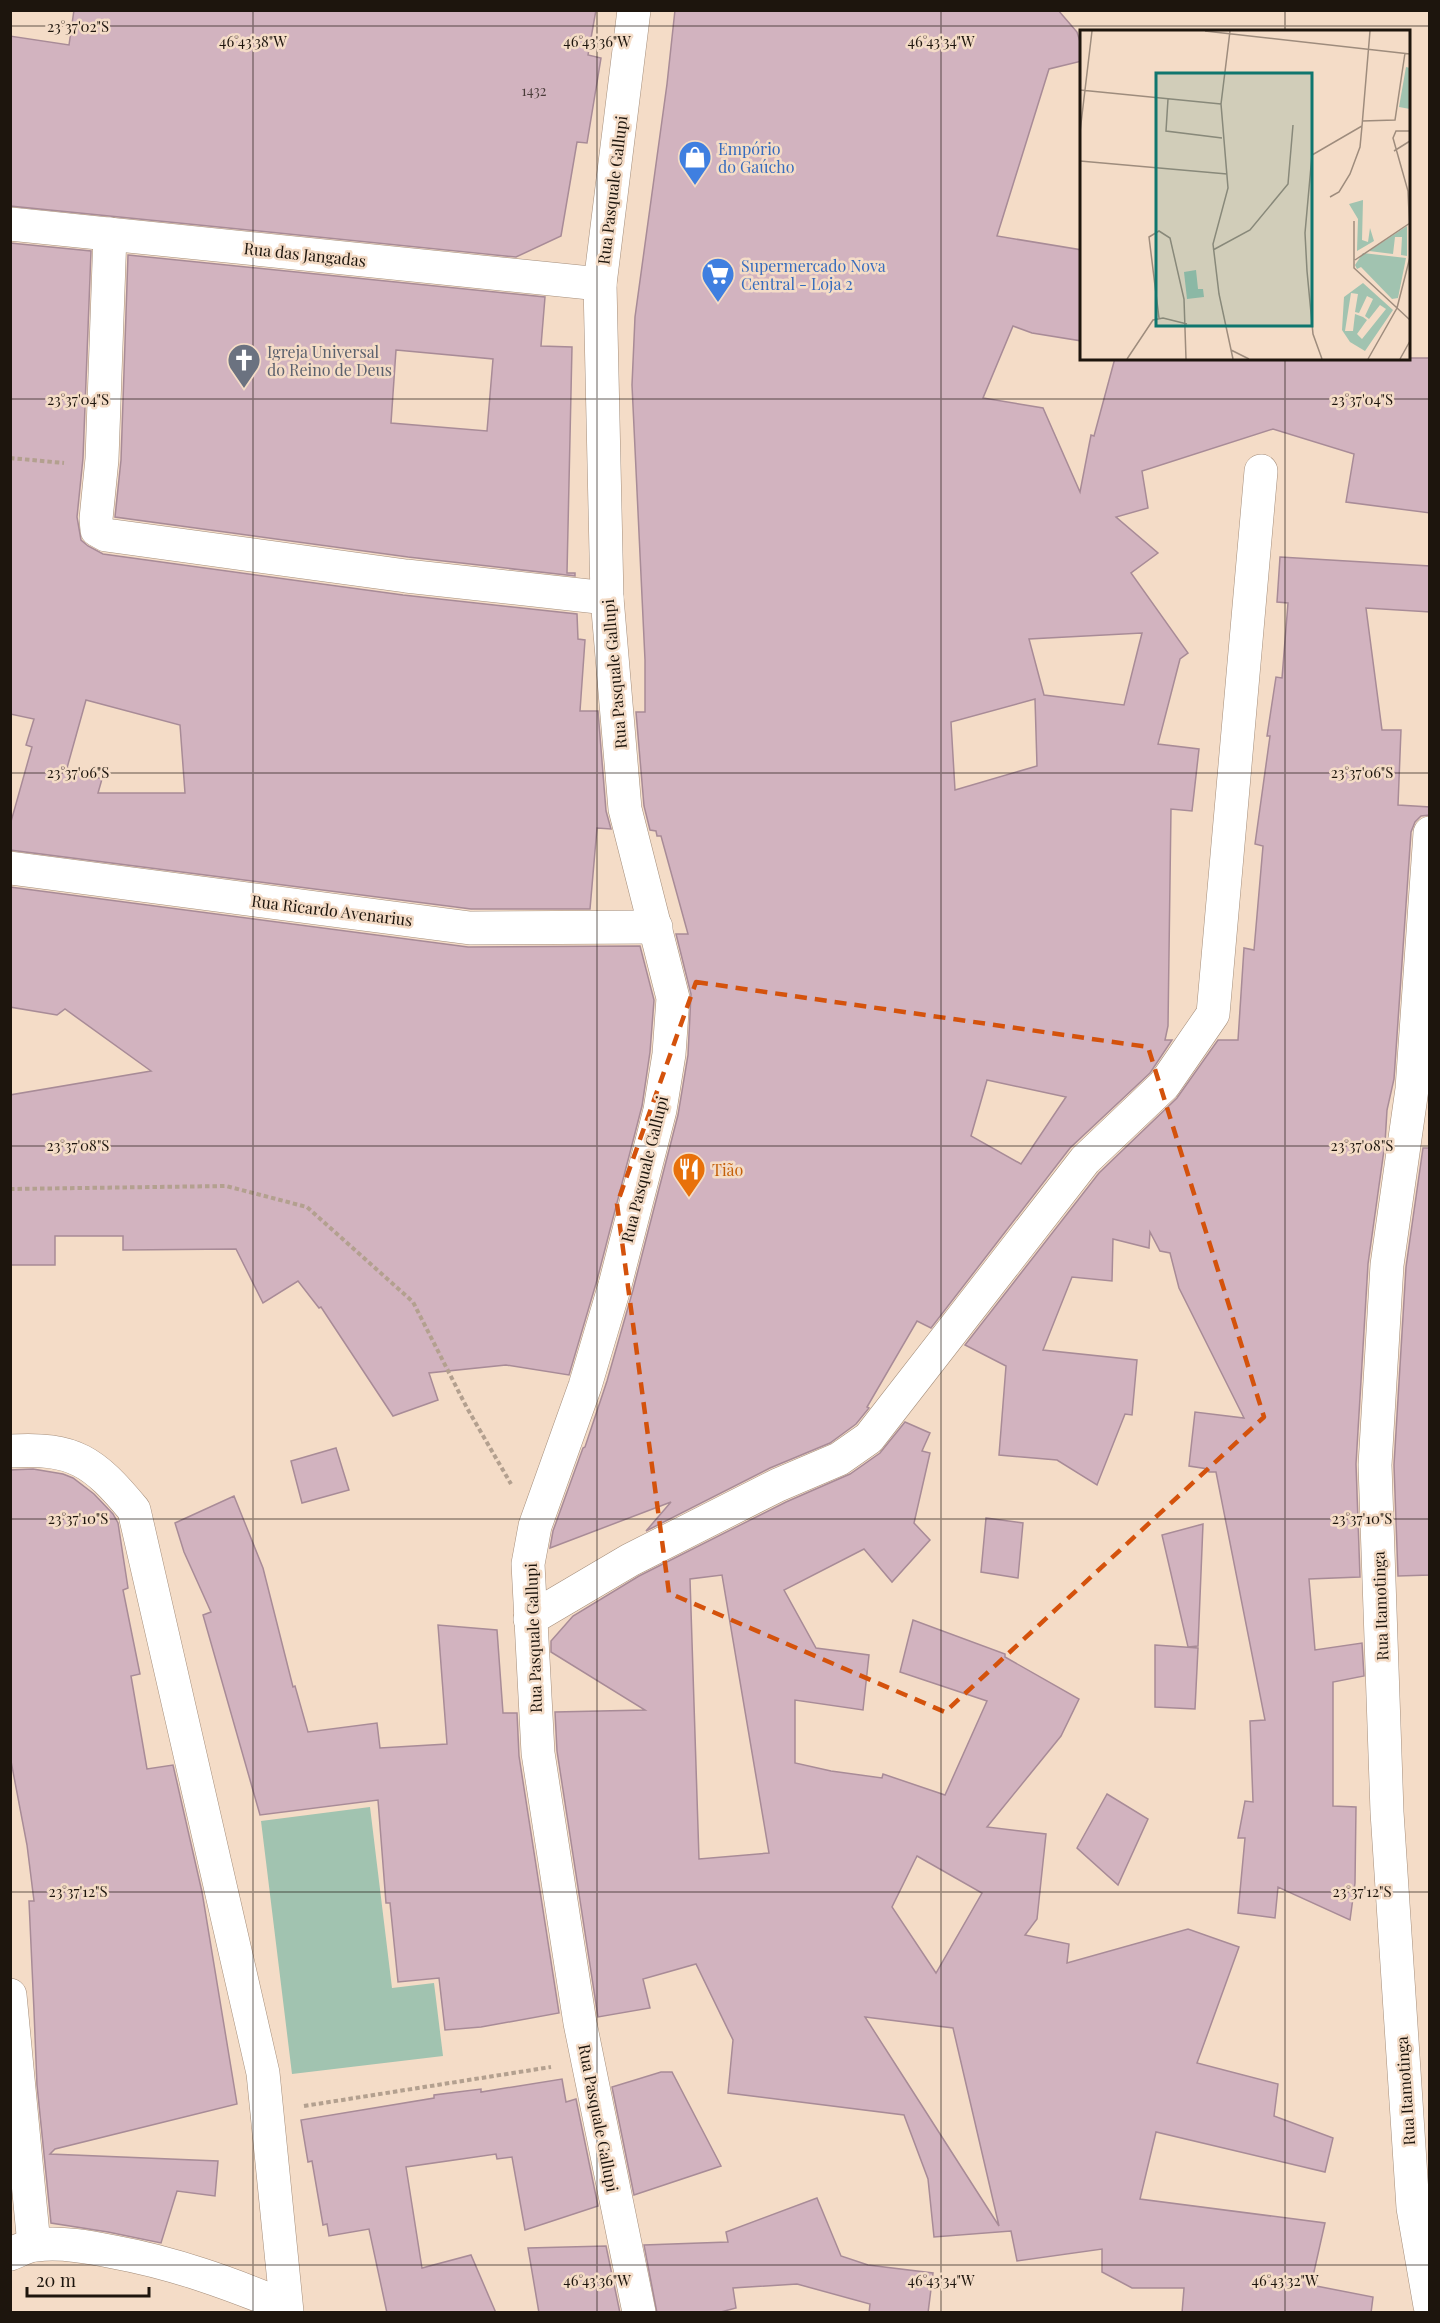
<svg xmlns="http://www.w3.org/2000/svg" width="1440" height="2323" viewBox="0 0 1440 2323" font-family="'Playfair Display',serif">
<rect width="100%" height="100%" fill="#f4dcc7"/>
<!-- green -->
<path fill="#a1c3b0" d="M370 1807 392 1988 434 1983 443 2056 292 2074 261 1821Z"/>
<!-- building -->
<g fill="#d2b3bf" stroke="#a88b97" stroke-width="1.5" fill-rule="evenodd">
<path d="M74 10H596L588 55 601 58 587 143 577 142 561 236 516 257 10 206V36L69 45Z"/>
<path d="M675 10H1058L1077 32 1082 48V61L1049 69 997 236 1082 250V341L1032 333 1013 326 983 398 1043 408 1080 492 1091 435 1094 436 1115 358H1430V513L1346 502 1354 454 1273 429 1142 471 1148 508 1116 517 1158 553 1131 573 1188 653 1180 659 1158 744 1199 749 1192 811 1171 809 1168 1026 1165 1040H1172L1150 1073 1070 1148 931 1328 917 1321 867 1407 869 1408 856 1424 830 1443 770 1468 646 1531 671 1502 550 1548 553 1531 583 1448 585 1447 607 1381 633 1290 678 1115 688 1055 691 994 676 934H688L661 836H657L656 831 650 830 644 806 636 712H645V660L632 385 635 317 667 84ZM1142 633 1124 705 1044 695 1029 639ZM1035 699 1037 766 955 790 951 722ZM987 1080 1066 1097 1021 1164 971 1136Z"/>
<path d="M10 243 91 251 83 458 77 517 81 540 88 546 103 554 403 595 577 614 578 639 585 640 580 711H598L606 811 611 829 597 828 590 909H471L10 850V825L32 747 26 745 34 719 10 714ZM86 700 180 725 185 793H98L102 779 67 768Z"/>
<path d="M128 255 545 297 541 346 572 347 567 573H575V576L408 557 115 517 121 460ZM396 350 493 359 487 431 391 423Z"/>
<path d="M1280 557 1430 566V612L1366 608 1382 730H1401L1398 805 1430 807V815L1421 816 1415 822 1411 832 1394 1079 1387 1110 1385 1143 1368 1264 1356 1464 1360 1577 1309 1579 1315 1650 1362 1643 1364 1676 1333 1682V1806L1356 1807 1355 1883 1350 1920 1278 1887 1275 1918 1238 1913 1245 1838H1238L1245 1801 1253 1802 1250 1721 1265 1720 1216 1472H1209L1208 1469 1189 1466 1195 1412 1244 1418 1179 1288 1170 1253 1160 1251 1150 1232 1149 1248 1113 1239 1112 1281 1072 1277 1043 1350 1137 1360 1132 1415 1125 1414 1097 1485 1057 1460 999 1455 1006 1366 965 1345 1099 1173 1177 1098 1218 1040H1238L1244 948 1254 950 1263 846 1255 844 1270 736H1267L1276 677 1282 678 1288 603 1277 602Z"/>
<path d="M10 887 468 947 640 946 654 1000 650 1052 642 1106 597 1280 569 1375 506 1365 429 1373 438 1400 393 1416 321 1307 319 1308 298 1281 263 1303 236 1249 123 1250V1236H55V1265H10V1095L151 1071 65 1009 57 1015 10 1007Z"/>
<path d="M1423 1148H1430V1575L1398 1576 1394 1465 1406 1267Z"/>
<path d="M905 1422 930 1433 922 1451 930 1453 914 1523 930 1540 892 1582 864 1549 784 1590 816 1648 869 1655 863 1710 795 1700V1763L831 1771 882 1778 883 1774 945 1795 987 1701 900 1672 913 1620 1005 1654V1657L1079 1699 1061 1736 987 1827 1046 1834 1037 1919 1025 1935 1069 1944 1067 1963 1188 1929 1239 1947 1197 2063 1278 2084 1274 2116 1333 2138 1325 2172 1156 2132 1140 2199 1325 2223 1311 2285 1373 2297 1371 2313H1182L1184 2288H1132L1102 2272V2249L1017 2261 1011 2231 934 2237 928 2179 904 2115 728 2093 733 2040 696 1964 643 1979 650 2008 598 2017 557 1751 555 1712 645 1710 551 1652V1641L573 1616 639 1576 786 1502 850 1474 880 1453ZM722 1575 769 1853 699 1859 690 1579ZM917 1856 982 1893 936 1973 892 1907ZM865 2017 953 2028 999 2226 908 2084Z"/>
<path d="M336 1448 349 1490 302 1503 291 1461Z"/>
<path d="M33 1469 63 1474 73 1478 94 1494 113 1514 118 1523 128 1588 123 1590 140 1674 131 1676 147 1769 173 1765 202 1892 237 2104 55 2149 50 2154 218 2161 215 2196 177 2191 161 2243 108 2232 51 2223 37 2085 34 2011 29 1901H34L27 1845 10 1756V1470Z"/>
<path d="M234 1496 263 1568 293 1687 295 1686 308 1732 377 1723 380 1748 447 1744 438 1625 497 1630 503 1713H517L519 1756 559 2013 481 2027 445 2030 439 1978 398 1982 390 1903H386L378 1800 260 1815 203 1615 211 1612 184 1552 175 1523Z"/>
<path d="M986 1518 1023 1523 1018 1578 981 1572Z"/>
<path d="M1203 1524 1198 1646 1188 1647 1162 1535Z"/>
<path d="M1155 1645 1198 1648 1195 1709 1155 1707Z"/>
<path d="M1107 1794 1148 1819 1118 1885 1077 1848Z"/>
<path d="M661 2072H672L721 2166 634 2195 612 2087Z"/>
<path d="M562 2079 566 2102 576 2099 598 2206 525 2230 512 2157 497 2159 496 2154 406 2167 422 2268 471 2255 496 2313H387L369 2229 329 2236 327 2224 323 2225 312 2161 308 2162 301 2120 434 2098V2095L481 2089V2092Z"/>
<path d="M817 2198 841 2256 868 2265 933 2273 928 2313H869L870 2304 797 2284 733 2288 736 2308 717 2313H657L644 2245 728 2242 726 2232Z"/>
<path d="M606 2246 620 2313H539L528 2248Z"/>
</g>
<g fill="none" stroke-linecap="round" stroke-linejoin="round">
<defs>
<g id="minor">
<path d="M634 10 600 284 607 598 625 809 673 998 669 1054 660 1110 615 1285 585 1386 535 1526 528 1564 538 1753 580 2023 639 2312"/>
<path d="M10 224 600 284"/>
<path d="M110 234 102 459 96 519 97 530 106 535 406 576 607 598"/>
<path d="M1430 833 1412 1089 1387 1265 1375 1465 1387 1812 1413 2208 1430 2306"/>
<path d="M10 868 470 928 656 927"/>
<path d="M10 1451C75 1447 94 1462 134 1510L263 2073 287 2312"/>
<path d="M530 1619 630 1560 778 1485 839 1459 869 1438 1085 1160 1164 1085 1213 1014 1261 471"/>
<path d="M10 1995 34 2245"/>
<path d="M10 2254C19 2251 28 2245 36 2245 62 2242 89 2247 114 2252 174 2263 229 2283 285 2306"/>
</g>
</defs>
<!-- minor casing -->
<use href="#minor" stroke="#a58e7b" stroke-width="34"/>
<!-- path -->
<g stroke="#b3a08f" stroke-width="4" stroke-dasharray="4.5 3" stroke-linecap="butt">
<path d="M10 458 64 463"/>
<path d="M10 1189 226 1186 307 1207 413 1302 467 1408 511 1484"/>
<path d="M304 2106 551 2067"/>
</g>
<!-- minor -->
<use href="#minor" stroke="#fff" stroke-width="33"/>
</g>
<!-- marked area -->
<path fill="none" stroke="#d4520c" stroke-width="4.5" stroke-dasharray="12 8" stroke-linejoin="round" d="M696 982 1148 1047 1264 1417 945 1712 669 1593 617 1204Z"/>
<!-- ticks -->
<path fill="none" stroke="#1d150d" stroke-width="1.5" stroke-opacity="0.45" d="M253 10V2312M597 10V2312M941 10V2312M1285 10V32M10 26H1430M1285 358V2312M10 399H1430M10 773H1430M10 1146H1430M10 1519H1430M10 1892H1430M10 2265H1430"/>
<!-- icons -->
<defs>
<symbol id="shop-pin" viewBox="-11 -11 22 30"><path d="M0 17L-7.5 6A9.5 9.5 0 1 1 7.5 6Z" fill="#3f7fe0" stroke="#f4dcc7"/><path d="M-5-2.5h2.3a2.7 3.5 0 0 1 5.4 0H5L5.5 6h-11ZM-1.5-2.5h3a1.5 2.3 0 0 0-3 0Z" fill="#fff"/></symbol>
<symbol id="supermarket-pin" viewBox="-11 -11 22 30"><path d="M0 17L-7.5 6A9.5 9.5 0 1 1 7.5 6Z" fill="#3f7fe0" stroke="#f4dcc7"/><path d="M-6-5.5h2.5l.6 2H6L4.5 2H-2.5L-4.4-4H-6ZM-1.5 3.2a1.3 1.3 0 1 0 .1 0ZM3 3.2a1.3 1.3 0 1 0 .1 0Z" fill="#fff"/></symbol>
<symbol id="church-pin" viewBox="-11 -11 22 30"><path d="M0 17L-7.5 6A9.5 9.5 0 1 1 7.5 6Z" fill="#6b7280" stroke="#f4dcc7"/><path d="M-1.2-6h2.4v3.5h3.3v2.4h-3.3V6h-2.4V-.1h-3.3v-2.4h3.3Z" fill="#fff"/></symbol>
<symbol id="restaurant-pin" viewBox="-11 -11 22 30"><path d="M0 17L-7.5 6A9.5 9.5 0 1 1 7.5 6Z" fill="#e8710a" stroke="#f4dcc7"/><path d="M-5-6h1v4h1v-4h1v4h1v-4h1v5L-1.5 .5V6h-2V.5L-5-1ZM5-6V6H3V1.5H1.5Q1.5-4 5-6Z" fill="#fff"/></symbol>
</defs>
<g fill-rule="evenodd">
<use href="#shop-pin" x="676" y="138" width="38" height="52"/>
<use href="#supermarket-pin" x="699" y="255" width="38" height="52"/>
<use href="#church-pin" x="225" y="341" width="38" height="52"/>
<use href="#restaurant-pin" x="670" y="1150" width="38" height="52"/>
</g>
<g text-anchor="middle" dominant-baseline="central" stroke-width="5" stroke-linejoin="round" paint-order="stroke">
<!-- number labels -->
<g font-size="14" fill="#4a3c3a">
<text x="534" y="90">1432</text>
</g>
<!-- shop labels -->
<g font-size="16" fill="#366cbe" stroke="#f4dcc7" text-anchor="start">
<text x="718" y="148">Empório<tspan x="718" dy="18">do Gaúcho</tspan></text>
<text x="741" y="265">Supermercado Nova<tspan x="741" dy="18">Central - Loja 2</tspan></text>
</g>
<!-- street labels -->
<g font-size="16" fill="#1d150d" stroke="#f4dcc7">
<text transform="translate(612 190) rotate(-83)">Rua Pasquale Gallupi</text>
<text transform="translate(305 254) rotate(6)">Rua das Jangadas</text>
<text transform="translate(614 674) rotate(-95)">Rua Pasquale Gallupi</text>
<text transform="translate(332 910) rotate(7)">Rua Ricardo Avenarius</text>
<text transform="translate(644 1169) rotate(-76)">Rua Pasquale Gallupi</text>
<text transform="translate(1380 1606) rotate(-92)">Rua Itamotinga</text>
<text transform="translate(533 1638) rotate(-92)">Rua Pasquale Gallupi</text>
<text transform="translate(1405 2091) rotate(-94)">Rua Itamotinga</text>
<text transform="translate(599 2118) rotate(79)">Rua Pasquale Gallupi</text>
</g>
<!-- worship labels -->
<g font-size="16" fill="#5b616d" stroke="#f4dcc7" text-anchor="start">
<text x="267" y="351">Igreja Universal<tspan x="267" dy="18">do Reino de Deus</tspan></text>
</g>
<!-- food labels -->
<g font-size="16" fill="#c56008" stroke="#f4dcc7" text-anchor="start">
<text x="712" y="1169">Tião</text>
</g>
</g>
<!-- overview -->
<g transform="translate(1080 30)">
<rect width="330" height="330" fill="#f4dcc7"/>
<path d="M326 37 330 38V79L319 77ZM283 170 282 210 288 212 290 198 294 211 277 221 278 189 269 174ZM327 196V226L321 225 322 207H315L313 224 289 221ZM283 223 326 228 318 268 312 269 281 237 277 239 275 235ZM116 240 118 259H123L124 267 107 269 104 242ZM283 253 313 280 285 321 270 312 262 300 264 267ZM271 263 278 264 275 282 279 283 287 266 293 269 285 286 289 289 300 275 306 279 282 309 277 304 287 290 283 287 275 284 273 301H265Z" fill="#a1c3b0" fill-rule="evenodd"/>
<path fill="none" stroke="#9e8c7d" stroke-width="1.5" d="M125 1 330 24M150 1 141 74 148 158 133 214 139 264 153 329M0 60 141 74M88 69 86 101 142 108M282 91 315 90 325 23M330 101H316L313 108 328 161 330 205M0 102 12 1M314 121 330 111M0 131 147 144M250 167 259 162 270 144 280 117 282 96M274 191V238L330 290M133 220 170 200 208 154 213 95M275 230 330 193M79 288 69 207 79 201 90 208 104 269 106 329M151 320 169 329M47 329 73 290 83 288 107 294M242 329 233 304 227 241 225 203 232 125 282 96 290 1M288 329 317 278 330 227M320 329 330 311"/>
<path fill="#0f766e" fill-opacity="0.15" stroke="#0f766e" stroke-width="3" d="M76 43H232V296H76Z"/>
<rect width="330" height="330" fill="none" stroke="#1d150d" stroke-width="3"/>
</g>
<g font-size="15" text-anchor="middle" fill="#1d150d" stroke="#f4dcc7" stroke-width="5" stroke-linejoin="round" paint-order="stroke">
<text x="78" y="32">23°37'02"S</text>
<text x="253" y="47">46°43'38"W</text>
<text x="597" y="47">46°43'36"W</text>
<text x="941" y="47">46°43'34"W</text>
<text x="78" y="405">23°37'04"S</text>
<text x="1362" y="405">23°37'04"S</text>
<text x="78" y="778">23°37'06"S</text>
<text x="1362" y="778">23°37'06"S</text>
<text x="78" y="1151">23°37'08"S</text>
<text x="1362" y="1151">23°37'08"S</text>
<text x="78" y="1524">23°37'10"S</text>
<text x="1362" y="1524">23°37'10"S</text>
<text x="78" y="1897">23°37'12"S</text>
<text x="1362" y="1897">23°37'12"S</text>
<text x="597" y="2286">46°43'36"W</text>
<text x="941" y="2286">46°43'34"W</text>
<text x="1285" y="2286">46°43'32"W</text>
</g>
<!-- border -->
<rect width="1440" height="2323" fill="none" stroke="#1d150d" stroke-width="24"/>
<!-- scale -->
<path d="M27 2287v9h122v-9" fill="none" stroke="#1d150d" stroke-width="3"/>
<text x="36" y="2287" font-size="18" fill="#1d150d" stroke="#f4dcc7" stroke-width="4.5" paint-order="stroke">20 m</text>
</svg>
